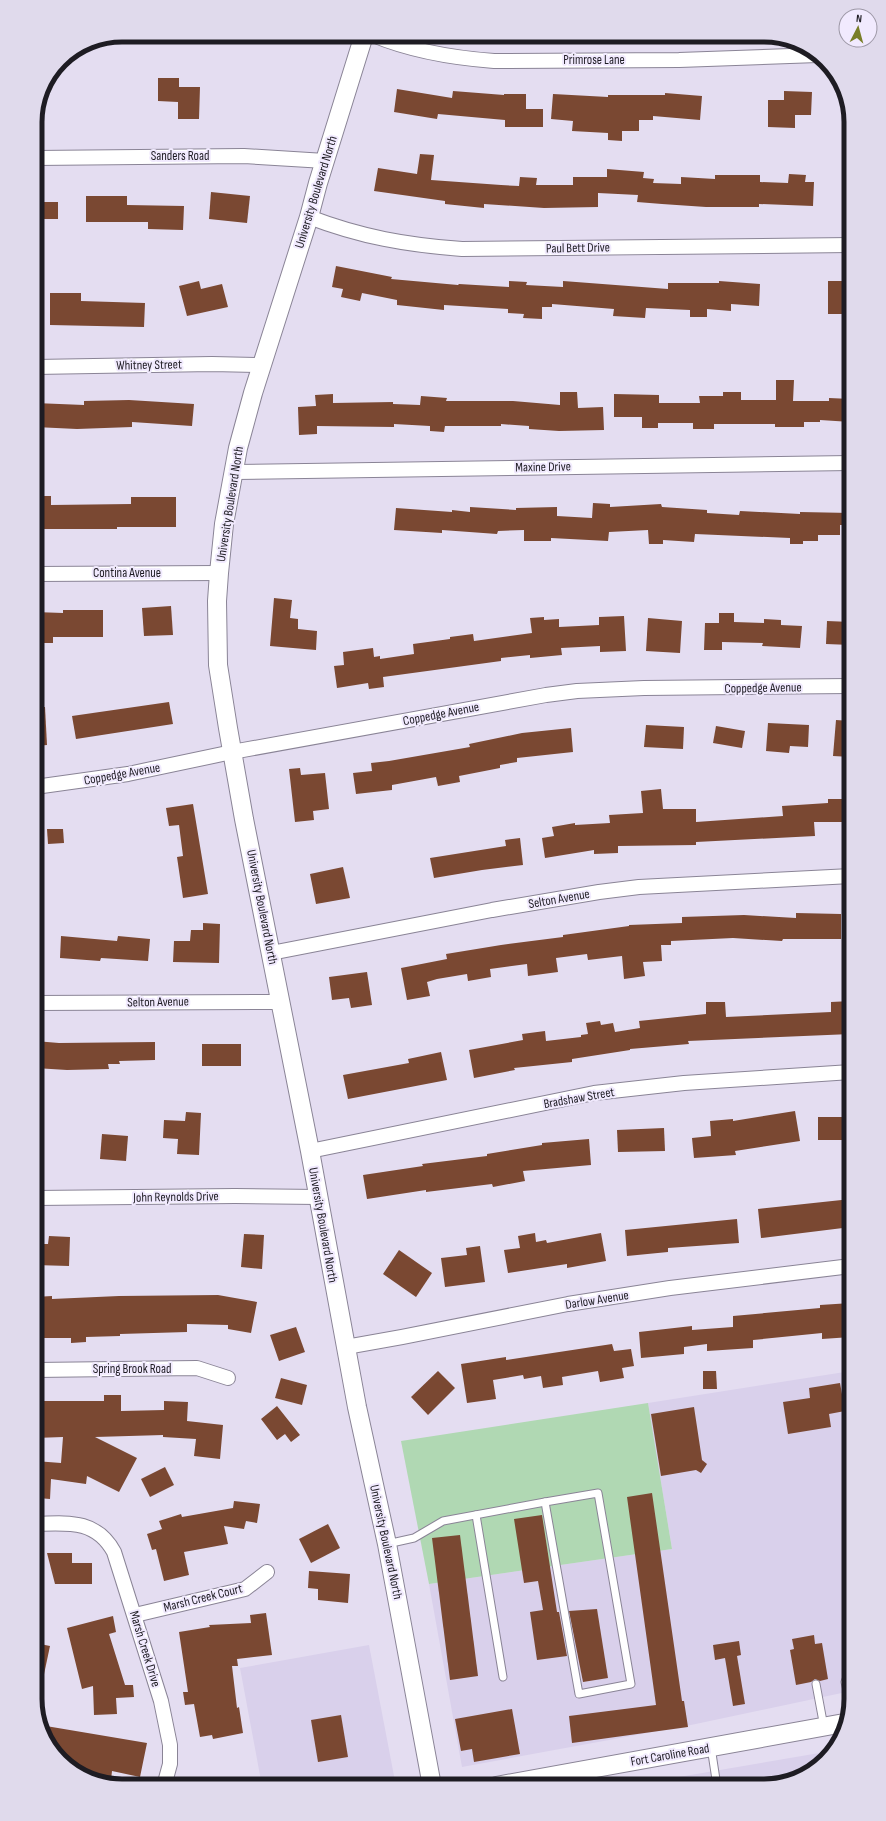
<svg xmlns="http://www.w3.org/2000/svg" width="886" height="1821" viewBox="0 0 886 1821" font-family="'Sofia Sans Condensed',sans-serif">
<rect width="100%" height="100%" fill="#e4ddf1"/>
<!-- built -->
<g fill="#d9d0eb">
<path d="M851 1371V1691L691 1725 462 1767 429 1584 672 1549 648 1403Z"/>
<path d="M369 1645 395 1781 372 1786H262L240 1668Z"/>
<path d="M831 1751 797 1779 764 1786H626Z"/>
</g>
<!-- green -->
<path fill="#b0d8b3" d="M648 1403 672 1549 429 1584 401 1441Z"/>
<!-- building -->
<g fill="#7a4832">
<path d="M158 78H179V87H200L199 119H178V102L158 101Z"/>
<path d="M397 89 452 98 453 91 504 95V94H526V109H543V127H505V120L438 114 437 119 394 112Z"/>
<path d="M784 91 812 92 811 115H795V128L768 127V100H784Z"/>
<path d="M665 93 702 96 700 120 653 116V120H639V131H622V141L608 140V133L572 131 573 121 551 119 553 94 608 97V95H665Z"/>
<path d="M420 154 434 155 431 180 501 185 519 186 520 177 537 178 536 185H573V177H607V169L644 172 643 178 654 179 653 183 681 184V177L715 179V175H760V182L788 183 789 174 806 175 805 182H814L813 206 759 204V207H706L662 204 637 202 638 195 598 193V207L544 208 484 204V208L445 204V201L374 191 378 168 417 174Z"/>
<path d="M211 192 250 196 247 223 209 219Z"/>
<path d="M86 196H127V205L184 206 183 230 148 229V222H86Z"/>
<rect x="35" y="202" width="23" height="17"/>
<path d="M336 266 392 277 391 279 458 285 459 284 509 287V281L527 282 526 285 563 287V281L668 289V283H719V281L760 284 759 306 731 304V311L707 309V317H690V310L646 308 645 318 613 316 614 309 552 304V307H542V319L523 318 524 314 508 313V309L444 305V310L397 305V300L362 293 360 301 341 297 343 289 332 287Z"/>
<path d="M199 281 201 289 222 284 228 307 187 316 179 286Z"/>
<path d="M828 281H851V303H842V314H828Z"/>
<path d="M50 293H81V301L145 303 144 327 50 325Z"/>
<path d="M776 380H794L793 401H829V398L851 399V422L820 420V422H804V427H775V424H714V429H693V423H658V428H642V417H614V394L659 395V403H700L699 396H723V392H741V400H776Z"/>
<path d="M560 392H577L578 408 603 407 604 430 559 431 529 429V426L501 424V426H445L444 432 430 431V426L394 424V427L317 426V434L299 435 298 407 316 406 315 395 333 394V403L393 402V404L420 405 421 396 447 398 446 401H513L560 405Z"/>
<path d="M129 400 194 404 192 426 132 422V427L77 429 35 427V403L84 405V401Z"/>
<path d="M35 496H51V505L131 504V497H176V527H117V529H35Z"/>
<path d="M593 503 610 504V507L661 504 662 507 707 510V513L739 515 740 511 800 514V512L851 513V525H840V535H818V541H803V544H790V538L695 534 694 542 663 540V544H649L648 530 609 532 608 541 551 538V541H524V530L498 531 497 534 442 530V533L394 530 396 508 452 512V510L470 512V507L516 510V508L557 507V516L592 518Z"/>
<path d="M274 598 292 600 290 618 298 619V629L317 631 316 650 270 646Z"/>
<path d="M171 606 173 635 144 636 142 608Z"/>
<path d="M63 610H103V637H53V643H35V612L63 613Z"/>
<path d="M719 613H734V622L764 623V619L781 620V625L802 626 800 648 762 646 763 643 722 642V650H704L705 623H719Z"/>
<path d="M624 616 626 651 600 652V646L561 648 562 655 530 658V655L501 658V661L383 677 384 687 369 689 368 683 337 688 334 666 344 665 343 652 373 648 374 657 380 656V659L414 654 413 644 450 639V637L473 634 474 641 532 633 530 618 544 617V620L559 619V627L599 625V617Z"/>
<path d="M648 618 682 621 680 653 646 651Z"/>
<path d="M827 621 851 622V645L826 644Z"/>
<path d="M169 702 173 724 76 739 72 716Z"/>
<path d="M35 707H45L47 745 35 746Z"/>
<path d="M836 720 851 721V757L833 756Z"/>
<path d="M768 723 809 725 808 747 790 746 789 753 766 751Z"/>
<path d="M646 725 684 727 683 749 644 747Z"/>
<path d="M716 726 745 731 742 748 713 743Z"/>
<path d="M571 728 573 752 517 758V762L500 765V768L459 776 460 782 438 786 436 777 392 785V790L356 794 353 773 372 771 371 763 389 761 470 747 469 744 522 733Z"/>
<path d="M300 768 301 775 325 773 329 809 313 811 314 820 295 822 289 769Z"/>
<path d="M661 789 663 809H696V822L783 816 782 806 828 803V799H851V822H814L815 836 696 842V845L618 846V853L594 854V850L545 858 542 838 554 836 552 827 575 823V825L610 823 609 815 643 813 641 791Z"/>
<path d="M193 804 208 894 183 898 177 857 183 856 179 825 169 826 166 808Z"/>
<path d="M47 829H63L64 843 48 844Z"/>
<path d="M520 838 523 865 482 870 434 878 430 858 506 846 505 840Z"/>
<path d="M343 867 350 898 316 904 310 874Z"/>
<path d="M796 913 841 914V939H783L782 941 733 938 671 941V945H661L662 961 643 962 645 976 624 979 622 956 588 960 587 954 556 958 558 972 528 976 527 964 490 969 491 977 468 981 467 974 437 979 427 982 430 996 407 1000 401 968 447 959 446 954 501 945 563 937V935L629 926V925L682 923V917L744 915 796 918Z"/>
<path d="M203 923 220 924 219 963 173 962 174 941H190L191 930H203Z"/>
<path d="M61 936 117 941 118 936 150 939 148 961 101 958 100 961 60 958Z"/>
<path d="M367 972 372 1005 351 1008 349 998 332 1000 329 977Z"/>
<path d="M851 1001V1034L688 1041 689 1044 630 1049V1050L572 1059V1062L514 1068 515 1070 474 1078 469 1050 523 1040 522 1034 545 1031 546 1041 581 1037V1035L588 1034 586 1023 600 1021 601 1025 613 1023 615 1032 640 1028 639 1021 706 1014V1002H725L726 1017 831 1012V1002Z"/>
<path d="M35 1041 59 1043 155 1042V1060L119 1061 120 1064H108L109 1069 67 1070 35 1068Z"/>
<rect x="202" y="1044" width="39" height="22"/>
<path d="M441 1052 447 1080 348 1099 343 1075 409 1063 408 1059Z"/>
<path d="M795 1111 800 1141 735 1151 736 1155 694 1158 692 1138 711 1136 710 1121 733 1119V1121Z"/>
<path d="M186 1112 201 1113 199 1155 177 1154 178 1139 163 1138 164 1120 185 1121Z"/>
<rect x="818" y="1117" width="33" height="23"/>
<path d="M664 1128 665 1151 618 1152 617 1130Z"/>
<path d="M102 1134 128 1136 126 1161 100 1159Z"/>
<path d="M589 1139 591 1165 523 1171 525 1181 493 1187 492 1184 426 1192V1190L367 1199 363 1175 423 1166 422 1164 487 1156V1154L542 1145V1143Z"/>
<path d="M851 1199V1227L761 1238 758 1209Z"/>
<path d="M737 1219 739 1243 668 1248V1252L627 1256 625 1230Z"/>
<path d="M535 1233 536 1242 546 1240 547 1243 601 1233 606 1261 567 1268V1264L508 1273 504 1250 520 1248 518 1236Z"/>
<path d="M244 1234 264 1235 262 1269 241 1267Z"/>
<path d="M49 1236 70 1237 69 1266 35 1265V1244H48Z"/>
<path d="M480 1246 485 1282 445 1287 441 1258 467 1255 466 1248Z"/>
<path d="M399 1250 432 1273 416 1297 383 1274Z"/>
<path d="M218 1295 257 1302 251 1333 228 1329V1325L187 1324V1332L120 1334V1336L86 1337V1342L71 1343V1338H36L35 1297 52 1296V1299L119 1296Z"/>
<path d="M851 1303V1337L822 1339V1333L753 1340V1348L707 1351V1344L684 1347V1354L641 1358 639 1332 692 1326V1330L733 1327V1316L820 1308V1305Z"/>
<path d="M296 1327 305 1352 279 1361 270 1335Z"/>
<path d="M612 1344 614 1351 631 1349 634 1366 622 1368 624 1378 600 1382 598 1371 562 1377 563 1385 543 1388 541 1376 524 1379 523 1375 493 1380 496 1399 467 1403 461 1364 506 1357V1360Z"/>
<path d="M438 1371 455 1388 428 1415 411 1397Z"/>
<path d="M703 1371H716L717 1389H703Z"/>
<path d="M281 1378 307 1385 302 1405 275 1398Z"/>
<path d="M840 1383 845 1411 829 1414 831 1427 788 1434 783 1402 810 1398 809 1388Z"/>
<path d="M104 1395H121V1411L164 1410V1401L188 1402 187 1421 223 1425 220 1459 194 1456 196 1439 163 1437V1435L95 1437 137 1458 119 1492 87 1476 86 1484 51 1479 50 1499 38 1498V1483H35V1461L61 1463 63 1437 35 1438V1401H104Z"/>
<path d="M277 1406 300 1435 291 1442 285 1434 277 1440 261 1419Z"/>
<path d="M694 1407 702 1460 707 1464 701 1473 696 1470 661 1476 651 1414Z"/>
<path d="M165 1467 174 1485 150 1497 141 1479Z"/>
<path d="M652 1493 682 1701H684L688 1727 572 1743 569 1716 656 1705 627 1497Z"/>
<path d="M234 1501 260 1504 257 1523 246 1521 244 1529 224 1526 228 1544 184 1552 189 1575 164 1581 156 1549 152 1550 147 1534 162 1529 159 1521 181 1514 182 1517 233 1508Z"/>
<path d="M542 1515 557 1612H559L567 1656 537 1660 530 1612 543 1610 538 1581 524 1583 514 1519Z"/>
<path d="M328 1524 340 1548 311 1563 299 1539Z"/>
<path d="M460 1535 478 1676 450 1680 432 1538Z"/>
<path d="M47 1553H72V1563H92V1584H55Z"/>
<path d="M309 1571 350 1574 348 1603 318 1600V1589L308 1588Z"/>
<path d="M597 1609 608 1678 583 1682 569 1611Z"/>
<path d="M266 1613 272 1655 237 1659 238 1666H232L237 1708 239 1707 243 1733 213 1739 212 1735 200 1737 194 1704 185 1705 183 1692H188L179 1632 210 1627 209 1625 251 1623 250 1615Z"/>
<path d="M113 1616 116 1632 109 1634 125 1685H133L134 1697 116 1698 117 1714 94 1715 93 1686 82 1689 67 1628Z"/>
<path d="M814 1635 815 1644 822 1643 828 1679 820 1681 815 1679 811 1682 796 1685 790 1650 794 1649 792 1639Z"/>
<path d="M739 1641 741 1655 737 1656 745 1704 733 1706 725 1658 715 1660 713 1645Z"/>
<path d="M35 1643 50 1646 40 1693 35 1692Z"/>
<path d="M512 1709 520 1754 474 1762 472 1749 461 1751 455 1719Z"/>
<path d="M341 1715 348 1757 318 1762 311 1720Z"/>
<path d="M40 1725 147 1743 140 1777 112 1771 111 1780 94 1777 95 1774 73 1771 42 1732Z"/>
</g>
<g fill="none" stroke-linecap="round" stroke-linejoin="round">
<defs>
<g id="service">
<path d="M598 1493 631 1684 579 1694 545 1502Z"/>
<path d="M476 1515 503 1677"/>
<path d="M387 1544 414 1538 443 1521 545 1502"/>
<path d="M816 1684 824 1727"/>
<path d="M850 1703 845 1682 847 1677 851 1676"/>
<path d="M711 1747 717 1786"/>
</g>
<g id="minor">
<path d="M373 35C411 51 454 58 494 61L679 60 818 55"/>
<path d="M35 158 244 156 325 161"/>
<path d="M309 217C361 237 407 245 462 249L851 245"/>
<path d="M35 367 212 364 262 365"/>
<path d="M235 472 851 463"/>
<path d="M35 574 219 573"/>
<path d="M35 787 128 774 232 752 546 695 577 691 644 688 851 686"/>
<path d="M271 953 492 910 599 892 639 887 851 876"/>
<path d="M35 1003 280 1002"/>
<path d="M310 1151 594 1093 684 1083 851 1072"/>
<path d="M35 1198 235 1196 318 1197"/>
<path d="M346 1347 402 1337 568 1304 670 1288 851 1266"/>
<path d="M35 1370 197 1368 228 1378"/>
<path d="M35 1524C67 1523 96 1519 114 1552L161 1701 170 1745V1764L164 1786"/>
<path d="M135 1615 245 1589 267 1572"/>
</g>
<g id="tertiary">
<path d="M364 35 318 183 309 217 253 393 238 448 224 524 219 573 217 601 218 665 228 728 244 819 310 1151 357 1407 387 1544 432 1786"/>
<path d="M496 1786 844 1723"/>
</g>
</defs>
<!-- service casing -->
<use href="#service" stroke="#8a8496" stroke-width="9"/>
<!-- minor casing -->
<use href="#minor" stroke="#8a8496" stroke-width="16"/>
<!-- tertiary casing -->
<use href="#tertiary" stroke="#8a8496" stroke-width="20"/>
<!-- service -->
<use href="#service" stroke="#fff" stroke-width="7"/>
<!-- minor -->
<use href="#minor" stroke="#fff" stroke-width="14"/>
<!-- tertiary -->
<use href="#tertiary" stroke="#fff" stroke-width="18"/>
</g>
<g text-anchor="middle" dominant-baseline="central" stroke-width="4" stroke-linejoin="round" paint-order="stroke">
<!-- street labels -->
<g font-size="13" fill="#1e1c23" stroke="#f1eafe">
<text x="594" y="60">Primrose Lane</text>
<text x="180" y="156">Sanders Road</text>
<text transform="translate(316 192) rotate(-73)">University Boulevard North</text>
<text transform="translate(578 248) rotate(-1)">Paul Bett Drive</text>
<text transform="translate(149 365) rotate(-1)">Whitney Street</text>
<text transform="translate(543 467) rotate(-1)">Maxine Drive</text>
<text transform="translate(230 504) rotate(-81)">University Boulevard North</text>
<text x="127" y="573">Contina Avenue</text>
<text transform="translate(763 688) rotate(-1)">Coppedge Avenue</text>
<text transform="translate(441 714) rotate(-11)">Coppedge Avenue</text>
<text transform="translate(122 774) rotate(-10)">Coppedge Avenue</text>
<text transform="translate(559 899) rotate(-10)">Selton Avenue</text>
<text transform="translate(262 907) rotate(79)">University Boulevard North</text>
<text transform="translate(158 1002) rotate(-1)">Selton Avenue</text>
<text transform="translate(579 1098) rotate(-10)">Bradshaw Street</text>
<text transform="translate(176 1197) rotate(-1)">John Reynolds Drive</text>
<text transform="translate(323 1225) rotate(80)">University Boulevard North</text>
<text transform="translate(597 1300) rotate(-9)">Darlow Avenue</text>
<text x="132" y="1369">Spring Brook Road</text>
<text transform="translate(386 1542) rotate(78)">University Boulevard North</text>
<text transform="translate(203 1598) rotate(-14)">Marsh Creek Court</text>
<text transform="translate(145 1649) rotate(73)">Marsh Creek Drive</text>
<text transform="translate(670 1755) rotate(-10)">Fort Caroline Road</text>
</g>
</g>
<!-- crop -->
<path d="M0 0H886V1821H0ZM122 42H764A80 80 0 0 1 844 122V1699A80 80 0 0 1 764 1779H122A80 80 0 0 1 42 1699V122A80 80 0 0 1 122 42Z" fill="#e0daec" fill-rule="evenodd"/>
<path fill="none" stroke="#1e1c23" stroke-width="5" d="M122 42H764A80 80 0 0 1 844 122V1699A80 80 0 0 1 764 1779H122A80 80 0 0 1 42 1699V122A80 80 0 0 1 122 42Z"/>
<!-- north arrow -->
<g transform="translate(858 28) rotate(6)"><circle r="19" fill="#f1eafe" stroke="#9d98a6"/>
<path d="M0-3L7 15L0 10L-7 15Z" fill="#797e28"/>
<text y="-6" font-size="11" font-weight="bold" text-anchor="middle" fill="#1e1c23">N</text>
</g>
</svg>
